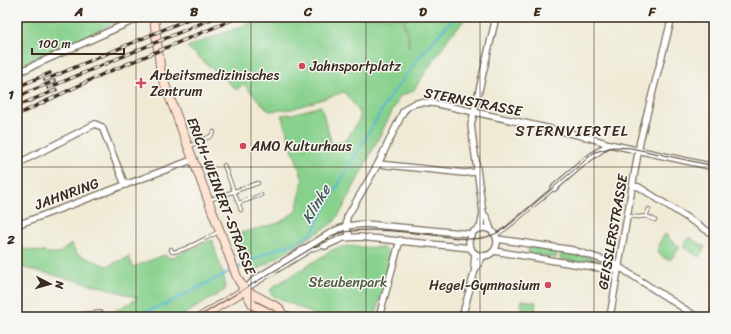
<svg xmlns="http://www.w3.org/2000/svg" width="731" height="334" viewBox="0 0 731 334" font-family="Sriracha,sans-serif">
<rect width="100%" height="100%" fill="#f6f6f2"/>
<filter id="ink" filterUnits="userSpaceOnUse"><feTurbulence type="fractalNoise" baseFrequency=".025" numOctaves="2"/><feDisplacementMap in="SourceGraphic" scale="8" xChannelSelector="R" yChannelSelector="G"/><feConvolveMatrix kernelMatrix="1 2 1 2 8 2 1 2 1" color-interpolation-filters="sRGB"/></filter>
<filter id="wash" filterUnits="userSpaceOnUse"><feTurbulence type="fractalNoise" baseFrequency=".012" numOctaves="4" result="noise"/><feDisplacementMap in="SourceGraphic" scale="16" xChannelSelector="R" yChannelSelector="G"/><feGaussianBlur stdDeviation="0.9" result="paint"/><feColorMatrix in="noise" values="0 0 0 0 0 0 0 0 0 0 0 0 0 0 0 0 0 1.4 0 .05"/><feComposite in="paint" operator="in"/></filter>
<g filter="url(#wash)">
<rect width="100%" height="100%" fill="#f0ead5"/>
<!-- green -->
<g fill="#88d18d" stroke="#627e56">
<path d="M17 17H128L17 67Z"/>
<path d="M266 17H401L407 32 409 47V34L403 17H467L450 36 413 91 400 96 342 210 333 223 252 273C240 270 237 246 233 235L279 223 296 211 303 180 281 115 292 114 321 106 332 145 347 139 360 118 357 108 344 92 292 109 269 111 243 84 237 90 187 47Z"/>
<path d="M665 234 669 237V239L680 247 671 259H666L657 253 659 243Z"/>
<path d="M689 237 705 247 699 257 683 247Z"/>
<path d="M212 240 225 281V290L180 317H107L109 314 138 298 106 288 17 266V248L58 254 71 244 77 254 107 266 129 257 133 267 164 255 170 258Z"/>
<path d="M529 245 557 250 556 258 528 254Z"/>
<path d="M347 246 384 248 392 257 375 317H320L272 295 270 290 273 287 334 249Z"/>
<path d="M561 250 583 255 606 263 605 267 560 259Z"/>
<path d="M522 300 536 302 534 317 519 316Z"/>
</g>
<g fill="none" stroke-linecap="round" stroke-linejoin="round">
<!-- stream -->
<g stroke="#52b5d1" stroke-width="2">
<path d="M237 269 266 253 299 241 313 232 323 211 389 98 422 54 454 17"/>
<path d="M126 317 160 307 233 270"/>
</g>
</g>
</g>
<g filter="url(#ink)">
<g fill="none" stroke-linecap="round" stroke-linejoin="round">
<defs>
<g id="lane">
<path d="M190 146 211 136 214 132"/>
<path d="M224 165 241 210"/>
<path d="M209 200 258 183"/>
<path d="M239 203 261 195"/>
<path d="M628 216 639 217 646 216 649 209"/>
<path d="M646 216 655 220"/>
<path d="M495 236 508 227 554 188"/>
<path d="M171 249 172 252C187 251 204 238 219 232"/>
<path d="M249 288 313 249 325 246"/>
</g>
<g id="street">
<path d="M17 73 141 17"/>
<path d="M17 164 95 124 102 127 125 185"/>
<path d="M378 164 464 173 476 172"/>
<path d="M633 186 639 187 714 235"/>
<path d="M554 188 585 161 609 144"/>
<path d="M483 213 487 218 491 230"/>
<path d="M17 225 192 160"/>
<circle cx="483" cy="242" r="14"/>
<path d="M480 229 483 213 471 125 496 17"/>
<path d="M350 237 346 226 347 217 378 164 403 112C412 100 424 102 438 104L587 137 609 144 714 167"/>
<path d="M497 239 573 250 613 263 697 317"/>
<path d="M325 246 343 238 359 237 471 248"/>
<path d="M494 251 611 270 618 267"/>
<path d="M475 270 474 265 475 254"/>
<path d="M245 290 254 280 332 232 346 226 365 224 472 234"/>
<path d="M72 317 100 314"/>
<path d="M379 317 400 240"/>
<path d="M462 317 475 270 483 256"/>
<path d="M610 317 640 141 672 17"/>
</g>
<g id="secondary">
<path d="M154 17 161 74 237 277 253 305 275 316 282 314"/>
<path d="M245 290 279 308 282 314 289 317"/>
<path d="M201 317 245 290"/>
</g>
</defs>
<!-- lane casing -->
<use href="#lane" stroke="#7a6d5e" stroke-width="4.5"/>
<!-- street casing -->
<use href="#street" stroke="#7a6d5e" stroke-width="8"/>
<!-- secondary casing -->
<use href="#secondary" stroke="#7a6d5e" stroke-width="10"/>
<!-- lane -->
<use href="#lane" stroke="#fff" stroke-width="2.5"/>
<!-- street -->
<use href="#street" stroke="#fff" stroke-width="5.5"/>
<!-- secondary -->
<use href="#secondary" stroke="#fee3d2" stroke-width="8"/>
<!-- tram -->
<path stroke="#3b2a1e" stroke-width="1" d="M198 317 332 236C360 222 437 237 470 239 485 239 496 235 508 226L595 152 613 147 631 148 714 166"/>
<defs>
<g id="rail">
<path d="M45 80 193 17"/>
<path d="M17 87 50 73"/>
<path d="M48 88 216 17"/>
<path d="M17 97 54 81"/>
<path d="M17 106 56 90"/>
<path d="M17 115 101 75 239 17"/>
</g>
</defs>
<!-- rail casing -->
<use href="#rail" stroke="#3b2a1e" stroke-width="3.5"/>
<!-- rail -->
<use href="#rail" stroke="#f6f6f2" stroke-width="2" stroke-dasharray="6" stroke-linecap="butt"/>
</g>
</g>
<!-- grid -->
<path fill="none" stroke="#3b2a1e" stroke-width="1" stroke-opacity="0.55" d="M136 17V317M251 17V317M366 17V317M480 17V317M594 17V317M17 167H714"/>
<!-- markers -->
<g fill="#d1495b" stroke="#f6f6f2" stroke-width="1.5">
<circle cx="302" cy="66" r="4"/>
<path d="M139 77h4v4h4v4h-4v4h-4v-4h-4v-4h4z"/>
<circle cx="243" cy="146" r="4"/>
<circle cx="548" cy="285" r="4"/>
</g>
<g text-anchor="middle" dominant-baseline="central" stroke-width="3" stroke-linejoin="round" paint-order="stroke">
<!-- poi labels -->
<g font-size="14" fill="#3b2a1e" stroke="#f6f6f2" text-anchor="start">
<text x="310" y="66">Jahnsportplatz</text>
<text x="150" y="75">Arbeitsmedizinisches<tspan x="150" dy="16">Zentrum</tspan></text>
<text x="251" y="146">AMO Kulturhaus</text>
<text x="540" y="285" text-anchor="end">Hegel-Gymnasium</text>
</g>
<!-- street labels -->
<g font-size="14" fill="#3b2a1e" stroke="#f6f6f2">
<text transform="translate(473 102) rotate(11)">STERNSTRASSE</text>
<text transform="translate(67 194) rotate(-20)">JAHNRING</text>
<text transform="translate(221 196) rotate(69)">ERICH-WEINERT-STRASSE</text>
<text transform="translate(613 232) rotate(-80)">GEISSLERSTRASSE</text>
</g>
<!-- park labels -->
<g font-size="14" fill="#525c3f" stroke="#f6f6f2">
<text x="348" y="282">Steubenpark</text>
</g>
<!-- neighbourhood labels -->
<g font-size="15" letter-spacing="1" fill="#3b2a1e" stroke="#f6f6f2">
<text x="572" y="131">STERNVIERTEL</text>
</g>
<!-- water labels -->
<g font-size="15" font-style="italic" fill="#435b5d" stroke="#f6f6f2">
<text transform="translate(316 204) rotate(-59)">Klinke</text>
</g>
</g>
<!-- margin -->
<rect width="731" height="334" fill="none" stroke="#f6f6f2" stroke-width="44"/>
<!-- north arrow -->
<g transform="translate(50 284) rotate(96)" stroke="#f6f6f2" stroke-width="3" paint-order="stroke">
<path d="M0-3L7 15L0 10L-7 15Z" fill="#3b2a1e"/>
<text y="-6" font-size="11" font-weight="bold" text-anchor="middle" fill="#3b2a1e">N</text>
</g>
<!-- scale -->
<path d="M32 48v6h92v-6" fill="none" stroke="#3b2a1e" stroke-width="2"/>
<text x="38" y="48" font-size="12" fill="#3b2a1e" stroke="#f6f6f2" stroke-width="3" paint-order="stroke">100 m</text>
<rect x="22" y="22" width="687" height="290" fill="none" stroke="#3b2a1e" stroke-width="1.5"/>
<g font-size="13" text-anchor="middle" font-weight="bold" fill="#3b2a1e">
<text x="79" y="16">A</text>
<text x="194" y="16">B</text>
<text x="308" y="16">C</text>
<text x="423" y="16">D</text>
<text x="537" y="16">E</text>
<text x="652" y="16">F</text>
<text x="11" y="99">1</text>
<text x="11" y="244">2</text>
</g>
</svg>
